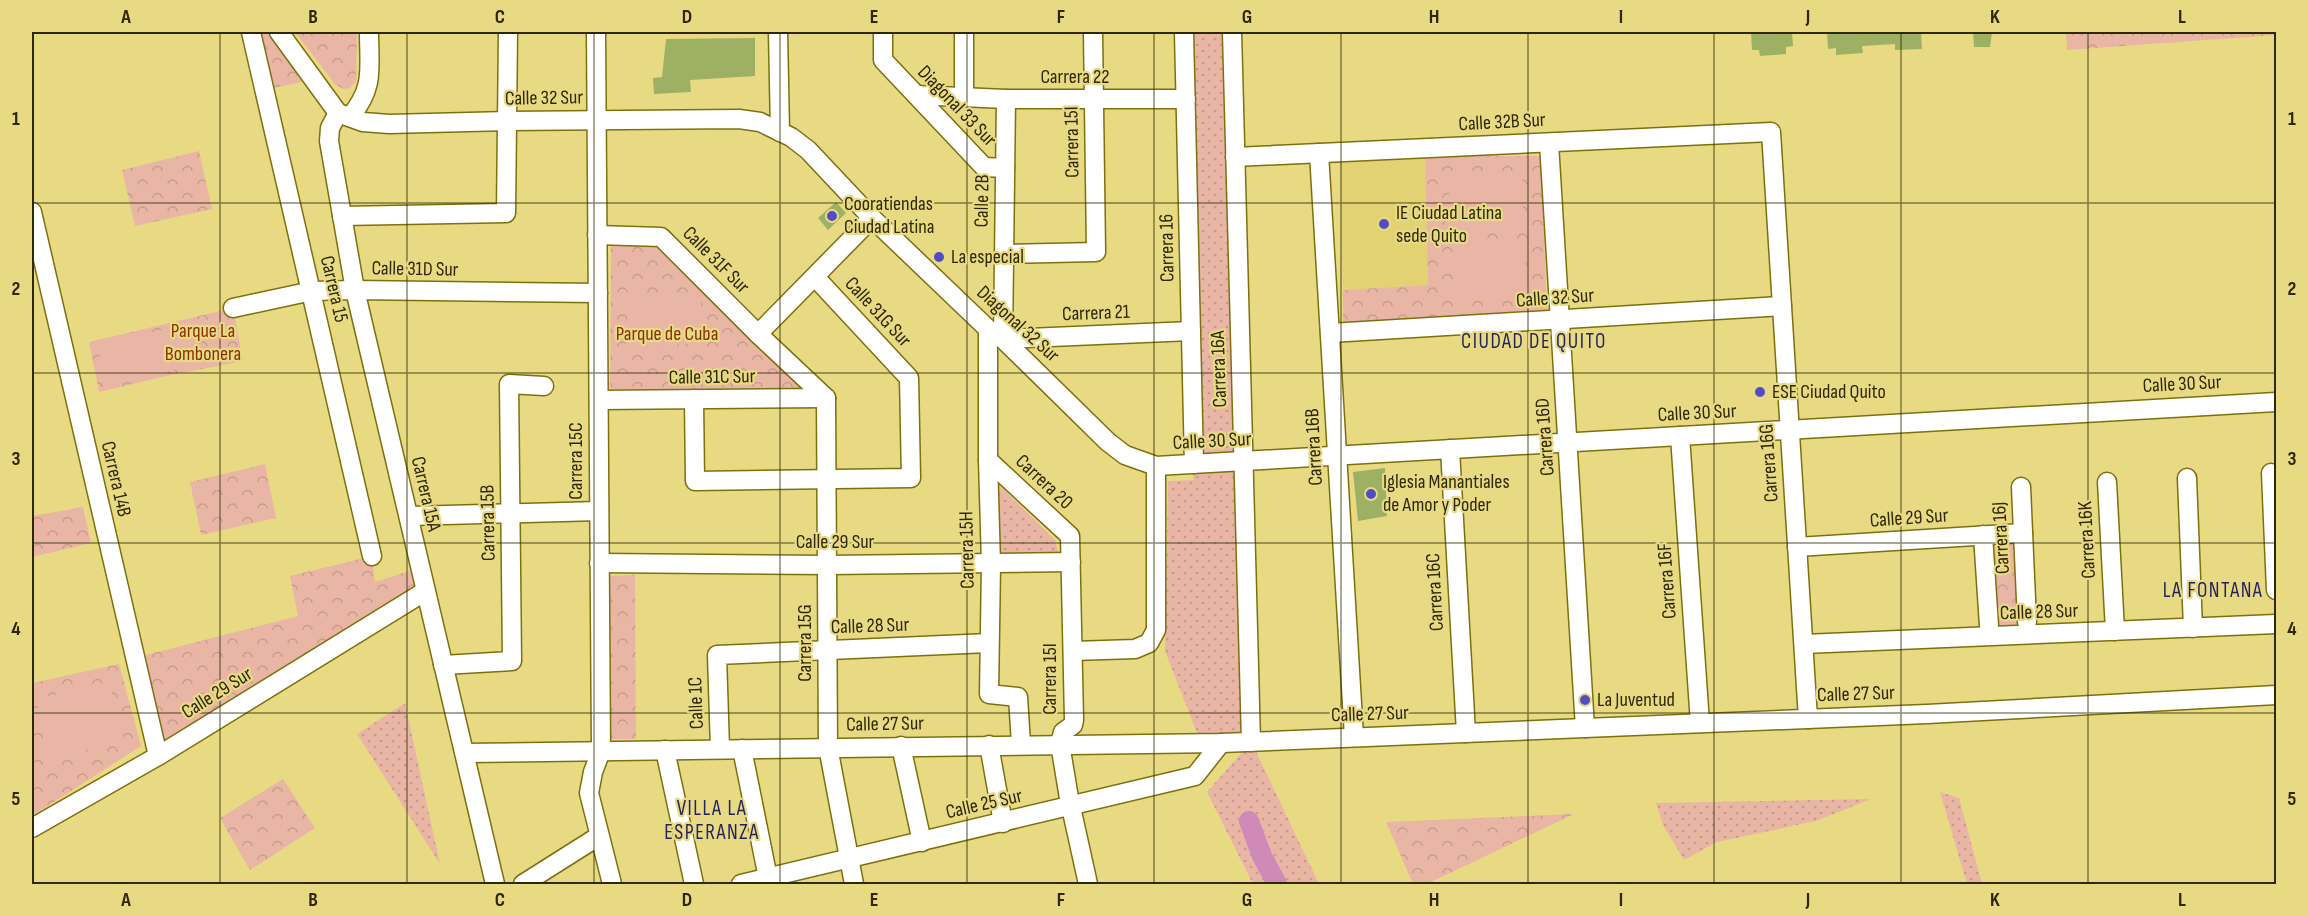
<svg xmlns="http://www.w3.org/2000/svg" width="2308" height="916" viewBox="0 0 2308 916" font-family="'Sofia Sans Condensed',sans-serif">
<defs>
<pattern id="grass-dots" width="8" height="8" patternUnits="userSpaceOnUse" patternTransform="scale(1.5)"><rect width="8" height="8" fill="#e9b6a5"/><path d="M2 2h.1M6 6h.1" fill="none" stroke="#c89c8c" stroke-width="1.8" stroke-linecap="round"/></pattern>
<pattern id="park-crowns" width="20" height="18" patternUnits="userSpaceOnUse" patternTransform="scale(1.5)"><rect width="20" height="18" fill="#e9b6a5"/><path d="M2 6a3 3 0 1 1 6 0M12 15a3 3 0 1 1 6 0" fill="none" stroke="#c89c8c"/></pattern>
</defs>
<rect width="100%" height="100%" fill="#e8da83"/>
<!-- built -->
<path fill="#e2d272" d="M1425 156 1428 285 1343 290 1340 163Z"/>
<!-- grass -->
<g fill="url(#grass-dots)">
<path d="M1184 32H1227L1251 741 1319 884H1253L1207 792 1251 742 1200 741 1165 651 1168 481 1193 480 1194 464Z"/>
<path d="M996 482 1055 540 1059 554 1000 553Z"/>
<path d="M405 703 440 864 357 734Z"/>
<path d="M1940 792 1959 798 1982 884H1967Z"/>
<path d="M1871 799 1816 821 1717 842 1684 860 1663 825 1656 803Z"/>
</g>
<!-- park -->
<g fill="url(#park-crowns)">
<path d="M254 32H267L302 82 264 90Z"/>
<path d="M295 32H357L356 82 350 88 343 89 335 84Z"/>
<path d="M2066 32H2276V35L2067 50Z"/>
<path d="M199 151 212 209 135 226 122 170Z"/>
<path d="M1425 156H1541L1547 313 1343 322V290L1428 285Z"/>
<path d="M657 243 806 393 610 391 611 244Z"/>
<path d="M233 308 243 361 166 376 99 392 89 342Z"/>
<path d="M265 464 276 518 201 535 190 482Z"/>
<path d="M83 507 91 543 32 557V516Z"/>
<path d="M2018 539 2023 625 1993 627 1987 541Z"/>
<path d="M372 556 375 582 412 570 416 586 164 745 142 656 298 616 290 576Z"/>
<path d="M635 575 636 739H608L607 576Z"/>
<path d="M119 664 141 746 32 816V683Z"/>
<path d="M283 779 315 828 250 870 220 818Z"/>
<path d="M1574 814 1427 884H1413L1386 822Z"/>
</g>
<!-- garden -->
<g fill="#e9b6a5">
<path d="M1522 175 1524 228 1447 229 1450 180Z"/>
<path d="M1524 246 1529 297 1455 302V247Z"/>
<path d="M628 295 701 299 700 343 626 348Z"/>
<path d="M187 325 195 365 105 386 98 344Z"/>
<path d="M109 682 124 740 48 759 37 699Z"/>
</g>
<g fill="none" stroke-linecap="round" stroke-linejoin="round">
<!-- canal -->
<path stroke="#cf8ab8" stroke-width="20" d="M1249 821 1262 856 1277 884"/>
</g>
<!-- building -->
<g fill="#9db064">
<path d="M1751 32H1792L1793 46 1786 47V54L1760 56 1759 50H1752Z"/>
<path d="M1827 32H1921L1922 49 1895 50V44L1862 46 1863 53 1836 55V48L1828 49Z"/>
<path d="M1973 32H1992L1990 47H1974Z"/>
<path d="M755 38V76L690 80 691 92 654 94 653 78 662 77 666 39Z"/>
<path d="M836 202 846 213 828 230 818 218Z"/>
<path d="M1385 468 1387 516 1358 521 1353 472Z"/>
</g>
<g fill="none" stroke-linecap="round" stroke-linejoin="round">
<defs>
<g id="minor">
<path d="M251 32 372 556"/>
<path d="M279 32 338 113 363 122 389 124 508 121 739 119 760 122 791 137 808 150 872 218 988 329 1003 339 1108 442 1125 455 1156 466 2276 402"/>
<path d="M596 32 601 751 593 772 589 793 612 884"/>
<path d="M778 32 780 132"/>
<path d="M883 32V60L984 167 1005 168"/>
<path d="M964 32V97"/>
<path d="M1184 32 1194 464"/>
<path d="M1232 32 1251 742"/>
<path d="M916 95 1006 99H1186"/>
<path d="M1006 99 1003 339 1191 331"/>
<path d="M338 113 330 128 329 141 355 290 495 884"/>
<path d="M350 117C375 87 369 69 369 32"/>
<path d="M1549 143 1585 728"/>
<path d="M1319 153 1354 737"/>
<path d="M1235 157 1771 132 1808 719"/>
<path d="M32 212 158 756"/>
<path d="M342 216 506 213 508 32"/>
<path d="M597 235 661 237 758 334 826 398"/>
<path d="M1004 254 1096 252 1093 32"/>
<path d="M233 308 312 291 355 290 598 293"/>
<path d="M988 329V460L991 564 989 694 1018 697 1021 744"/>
<path d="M1330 333 1782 306"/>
<path d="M758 334 872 218"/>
<path d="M826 398 828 747 854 884"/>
<path d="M694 399 695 481 911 478 909 378 815 277"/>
<path d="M599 400 826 398"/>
<path d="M1680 436 1700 723"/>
<path d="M1450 449 1466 733"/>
<path d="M988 460 1070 536 1074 720 1073 725 1063 732 1060 744 1069 798 1088 884"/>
<path d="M2271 473 2276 590"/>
<path d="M2187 478 2193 628"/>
<path d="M2107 482 2115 631"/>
<path d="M2021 487 2027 622"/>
<path d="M409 516 599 511"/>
<path d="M1983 535 1989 626"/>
<path d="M1797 547 2023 533"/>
<path d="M599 563 828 565 1071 562"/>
<path d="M1804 644 2276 624"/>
<path d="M1073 651 1135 649 1149 643 1156 630V466"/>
<path d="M443 665 512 661 509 384 544 386"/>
<path d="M989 745 1003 823"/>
<path d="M901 746 922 842"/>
<path d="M720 749 717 655 989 643"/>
<path d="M742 749 768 878"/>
<path d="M665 750 694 884"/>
<path d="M465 753 1221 743 1927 714 2276 695"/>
<path d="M32 828 158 756 424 592"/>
<path d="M523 884 599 836"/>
<path d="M741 884 1195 776 1221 743"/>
</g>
</defs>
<!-- minor casing -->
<use href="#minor" stroke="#7e700d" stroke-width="21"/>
<!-- minor -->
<use href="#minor" stroke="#fff" stroke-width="18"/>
</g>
<!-- grid -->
<path fill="none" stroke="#2e2803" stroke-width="1.5" stroke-opacity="0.55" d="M220 32V884M407 32V884M594 32V884M780 32V884M967 32V884M1154 32V884M1341 32V884M1528 32V884M1714 32V884M1901 32V884M2088 32V884M32 203H2276M32 373H2276M32 543H2276M32 713H2276"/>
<!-- markers -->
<g fill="#534cc3" stroke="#e8da83" stroke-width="2">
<circle cx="832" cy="216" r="6"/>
<circle cx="1384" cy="224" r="6"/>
<circle cx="939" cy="257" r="6"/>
<circle cx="1760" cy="392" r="6"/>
<circle cx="1371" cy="494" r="6"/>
<circle cx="1585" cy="700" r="6"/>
</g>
<g text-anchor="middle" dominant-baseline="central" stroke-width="4.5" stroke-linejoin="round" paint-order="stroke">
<!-- street labels -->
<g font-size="20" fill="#2e2803" stroke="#e8da83">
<text x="1075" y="77">Carrera 22</text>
<text transform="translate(544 98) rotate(-1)">Calle 32 Sur</text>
<text transform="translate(957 106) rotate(46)">Diagonal 33 Sur</text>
<text transform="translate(1502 122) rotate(-3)">Calle 32B Sur</text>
<text transform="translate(1072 142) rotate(-91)">Carrera 15I</text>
<text transform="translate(982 201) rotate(-89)">Calle 2B</text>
<text transform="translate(1167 248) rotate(-91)">Carrera 16</text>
<text transform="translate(716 260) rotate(45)">Calle 31F Sur</text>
<text transform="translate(415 269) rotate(1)">Calle 31D Sur</text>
<text transform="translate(334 289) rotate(77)">Carrera 15</text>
<text transform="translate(1555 298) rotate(-4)">Calle 32 Sur</text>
<text transform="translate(878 312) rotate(47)">Calle 31G Sur</text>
<text transform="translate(1096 313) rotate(-2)">Carrera 21</text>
<text transform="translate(1018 324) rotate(42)">Diagonal 32 Sur</text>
<text transform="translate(1219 369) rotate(-92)">Carrera 16A</text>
<text transform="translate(712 377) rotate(-1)">Calle 31C Sur</text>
<text transform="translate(2182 384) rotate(-3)">Calle 30 Sur</text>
<text transform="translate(1697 413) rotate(-3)">Calle 30 Sur</text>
<text transform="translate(1545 437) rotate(-94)">Carrera 16D</text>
<text transform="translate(1212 441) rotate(-3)">Calle 30 Sur</text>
<text transform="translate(1314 447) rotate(-93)">Carrera 16B</text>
<text transform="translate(576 461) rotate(-90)">Carrera 15C</text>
<text transform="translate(1769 463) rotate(-94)">Carrera 16G</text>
<text transform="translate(116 479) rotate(77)">Carrera 14B</text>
<text transform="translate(1044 482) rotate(43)">Carrera 20</text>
<text transform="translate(426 494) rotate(77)">Carrera 15A</text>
<text transform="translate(1909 518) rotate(-4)">Calle 29 Sur</text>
<text transform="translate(488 523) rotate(-91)">Carrera 15B</text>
<text transform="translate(2001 538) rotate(-93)">Carrera 16J</text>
<text transform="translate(2087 540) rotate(-93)">Carrera 16K</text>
<text x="835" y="542">Calle 29 Sur</text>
<text transform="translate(967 550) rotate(-91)">Carrera 15H</text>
<text transform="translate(1667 581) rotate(-94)">Carrera 16F</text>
<text transform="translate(1435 592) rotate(-93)">Carrera 16C</text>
<text transform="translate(2039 612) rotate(-2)">Calle 28 Sur</text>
<text transform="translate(870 626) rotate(-2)">Calle 28 Sur</text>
<text transform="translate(805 643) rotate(-90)">Carrera 15G</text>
<text transform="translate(1050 679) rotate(-90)">Carrera 15I</text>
<text transform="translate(217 693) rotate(-32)">Calle 29 Sur</text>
<text transform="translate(1856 694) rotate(-2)">Calle 27 Sur</text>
<text transform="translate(696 703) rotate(-92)">Calle 1C</text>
<text transform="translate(1370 714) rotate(-2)">Calle 27 Sur</text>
<text transform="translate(885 724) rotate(-1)">Calle 27 Sur</text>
<text transform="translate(984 804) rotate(-13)">Calle 25 Sur</text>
</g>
<!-- poi labels -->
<g font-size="20" fill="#2e2803" stroke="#e8da83" text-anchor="start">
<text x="844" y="204">Cooratiendas<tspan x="844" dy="23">Ciudad Latina</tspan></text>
<text x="1396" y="213">IE Ciudad Latina<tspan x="1396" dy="23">sede Quito</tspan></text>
<text x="951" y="257">La especial</text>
<text x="1772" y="392">ESE Ciudad Quito</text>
<text x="1383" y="482">Iglesia Manantiales<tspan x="1383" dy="23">de Amor y Poder</tspan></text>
<text x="1597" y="700">La Juventud</text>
</g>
<!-- park labels -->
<g font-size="20" fill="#8a3006" stroke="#e8da83">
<text x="203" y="331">Parque La<tspan x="203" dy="23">Bombonera</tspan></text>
<text x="667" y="334">Parque de Cuba</text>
</g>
<!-- neighbourhood labels -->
<g font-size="21" letter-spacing="1.5" fill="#25235d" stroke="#e8da83">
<text x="1534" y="341">CIUDAD DE QUITO</text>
<text x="2213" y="590">LA FONTANA</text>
<text x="712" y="808">VILLA LA<tspan x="712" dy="24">ESPERANZA</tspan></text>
</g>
</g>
<!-- border -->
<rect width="2308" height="916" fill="none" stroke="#e8da83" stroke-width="66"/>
<rect x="33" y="33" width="2242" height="850" fill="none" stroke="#2e2803" stroke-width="2"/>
<g font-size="20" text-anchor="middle" font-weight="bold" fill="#2e2803">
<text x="126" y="23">A</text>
<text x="313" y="23">B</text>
<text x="500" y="23">C</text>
<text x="687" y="23">D</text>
<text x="874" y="23">E</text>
<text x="1061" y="23">F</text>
<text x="1247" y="23">G</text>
<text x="1434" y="23">H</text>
<text x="1621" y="23">I</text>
<text x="1808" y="23">J</text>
<text x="1995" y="23">K</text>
<text x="2182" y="23">L</text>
<text x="16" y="125">1</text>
<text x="2292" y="125">1</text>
<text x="16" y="295">2</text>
<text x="2292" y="295">2</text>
<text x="16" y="465">3</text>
<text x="2292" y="465">3</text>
<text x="16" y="635">4</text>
<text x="2292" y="635">4</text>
<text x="16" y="805">5</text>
<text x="2292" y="805">5</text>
<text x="126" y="906">A</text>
<text x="313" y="906">B</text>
<text x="500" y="906">C</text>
<text x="687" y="906">D</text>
<text x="874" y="906">E</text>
<text x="1061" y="906">F</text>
<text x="1247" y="906">G</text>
<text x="1434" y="906">H</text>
<text x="1621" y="906">I</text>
<text x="1808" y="906">J</text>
<text x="1995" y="906">K</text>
<text x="2182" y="906">L</text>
</g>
</svg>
